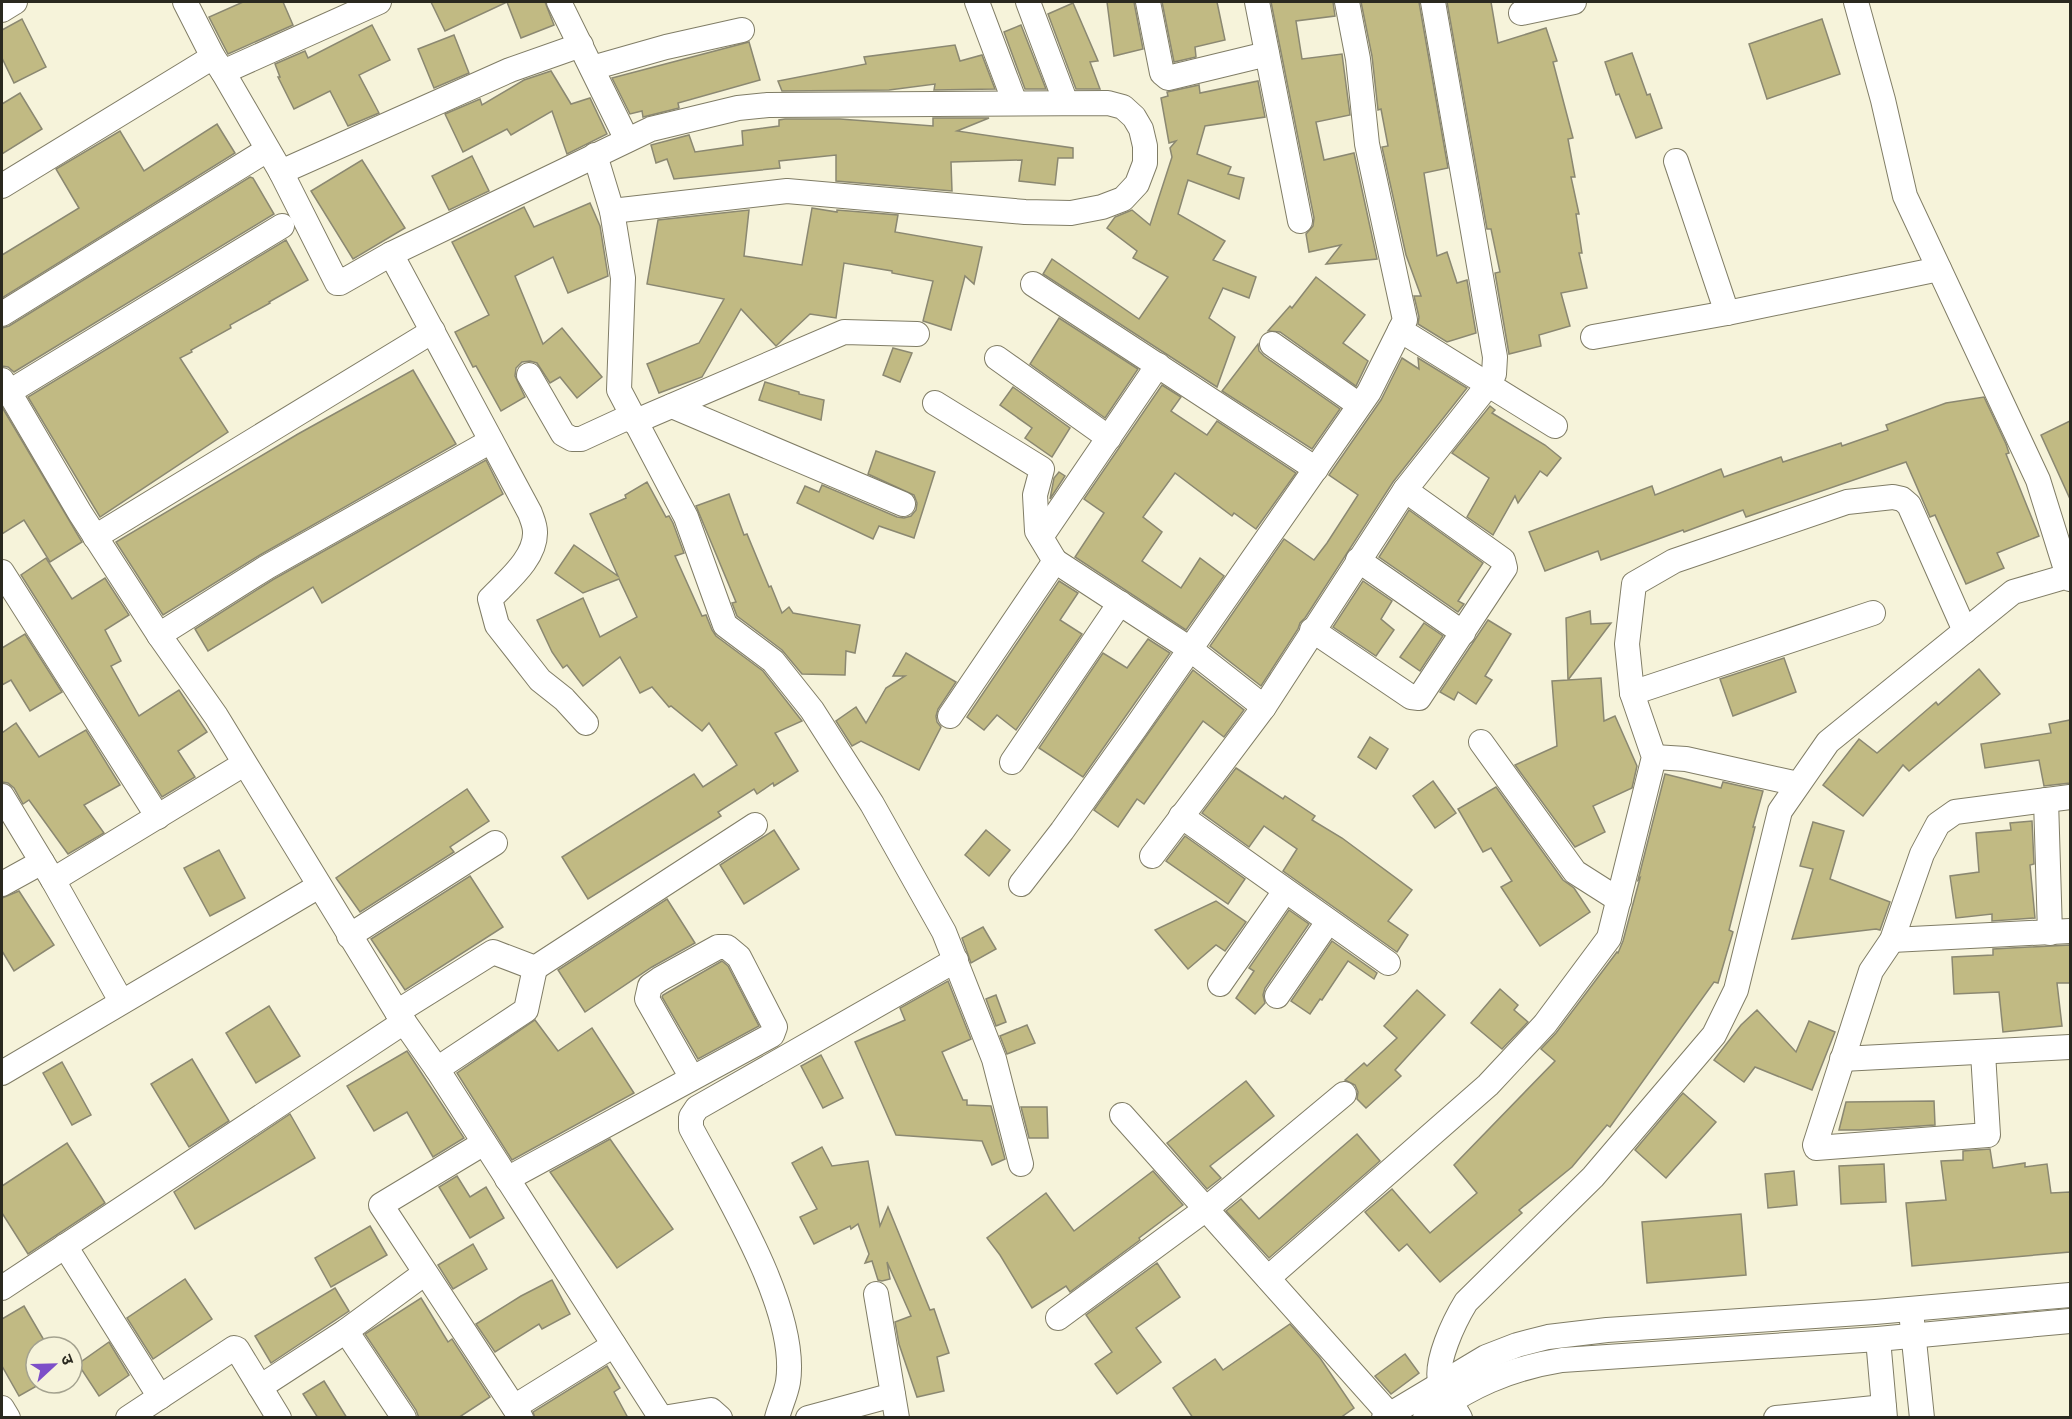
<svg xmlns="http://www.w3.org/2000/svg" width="2072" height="1419" viewBox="0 0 2072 1419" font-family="Merriweather,'Noto Sans Devanagari',serif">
<rect width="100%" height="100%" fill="#f6f3da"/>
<!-- building -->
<g fill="#c1ba83" stroke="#8b8871" stroke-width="1.5">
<path d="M243 2H283L293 25 228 54 209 17Z"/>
<path d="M431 2H545L554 25 521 38 507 2 445 31Z"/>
<path d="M1107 2H1134L1143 49 1114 56Z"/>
<path d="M1162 2H1217L1225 40 1195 47 1196 57 1174 62Z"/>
<path d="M1271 2H1333L1335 16 1296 21 1302 59 1342 54 1350 115 1316 122 1324 160 1354 153 1377 259 1326 264 1341 245 1309 252 1306 234 1313 226 1314 218Z"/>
<path d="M1361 2H1419L1448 168 1424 173 1437 256 1447 252 1457 283 1467 280 1476 333 1447 342 1418 324 1419 317 1414 296H1421L1406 255 1382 147 1388 146 1381 109 1378 110 1372 56Z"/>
<path d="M1447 2H1491L1498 43 1546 28 1557 61 1553 62 1573 138 1568 139 1575 177H1571L1579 214H1576L1582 253H1579L1587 288 1561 293 1570 326 1539 335 1541 346 1509 354 1495 273 1500 272 1491 229H1487Z"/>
<path d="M1073 3 1098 61 1090 62 1100 89H1076L1048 14Z"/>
<path d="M22 19 46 67 14 83 2 58V30Z"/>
<path d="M1822 19 1840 74 1767 99 1749 44Z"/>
<path d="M372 25 390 60 359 75 379 113 348 126 330 91 294 109 278 77H280L275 64 305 51 308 58Z"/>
<path d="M1021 25 1046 89H1025L1004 32Z"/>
<path d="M454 35 469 73 434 88 418 49Z"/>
<path d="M749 42 760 80 678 103 679 108 643 117 642 111 630 114 612 78Z"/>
<path d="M955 45 960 61 982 55 995 89 934 90 935 84 889 90 782 91 778 81 866 64 864 57Z"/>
<path d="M1632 53 1647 95 1650 94 1662 128 1636 138 1619 94 1616 95 1605 62Z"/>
<path d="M551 71 571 104 590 98 607 134 567 154 552 111 511 135 507 129 463 152 445 114 480 99 482 105 524 80Z"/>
<path d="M1258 81 1265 117 1205 126 1197 154 1231 167 1228 174 1244 178 1239 199 1188 180 1178 214 1225 241 1213 260 1256 277 1249 298 1223 288 1209 318 1235 337 1217 387 1043 274 1052 259 1139 319 1168 277 1133 258 1137 251 1107 228 1115 217 1132 210 1150 225 1172 157 1170 148 1176 141 1169 143 1161 98 1168 96 1167 92 1199 85 1200 93Z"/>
<path d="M20 93 42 129 2 154V104Z"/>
<path d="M933 118H989L957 131 1073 148V158H1058L1055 185 1019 181 1022 160 951 162 952 191 836 181V155L779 161 780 168 674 179 667 159 656 163 651 145 689 135 695 152 743 145 742 131 779 126V120L785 119H840L933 126Z"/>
<path d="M217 124 235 153 2 298V255L79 208 56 169 120 131 144 171Z"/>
<path d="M472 156 489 191 449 210 432 176Z"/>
<path d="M362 160 405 228 353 259 311 191Z"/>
<path d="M250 177 253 178 274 214 14 372 8 367 2 366V328L9 326Z"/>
<path d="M590 203 600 226 608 276 568 293 553 257 515 276 543 344 562 328 602 377 577 398 560 377 550 383 537 363 530 361 522 362 516 368 515 376 525 397 501 411 476 366 473 367 455 332 489 315 452 242 524 207 534 227Z"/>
<path d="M812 208 837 212V210L898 215 895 232 982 247 974 284 965 276 951 330 923 321 933 281 892 273V271L844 263 836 318 810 314 776 346 741 309 702 377 659 393 647 364 699 343 724 299 647 284 658 220 749 210 744 256 802 265Z"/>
<path d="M286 240 308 280 269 302 270 303 230 325 231 328 191 350 192 352 180 358 228 432 100 517 28 397Z"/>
<path d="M1316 277 1365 315 1343 343 1368 361 1356 386 1280 332 1268 331 1290 306 1292 308Z"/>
<path d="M1059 318 1138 369 1105 418 1030 364Z"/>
<path d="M1258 344 1259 351 1264 356 1340 409 1312 449 1222 391Z"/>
<path d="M893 348 912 353 900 382 883 375Z"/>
<path d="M1402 358 1419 369 1418 358 1467 388 1393 482 1305 618 1300 623 1298 629 1261 686 1210 646 1284 539 1314 560 1327 543 1358 495 1329 475 1381 400Z"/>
<path d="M413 370 456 444 260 555 163 615 116 542 298 434Z"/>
<path d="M765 382 799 392V394L824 400 821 420 759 400Z"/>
<path d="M1162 385 1181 397 1171 411 1207 435 1217 421 1296 473 1256 529 1234 513 1232 516 1175 473 1143 517 1162 532 1142 561 1181 588 1200 558 1224 576 1186 630 1075 557 1104 513 1084 499Z"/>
<path d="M1013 387 1070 428 1052 457 1025 438 1032 428 1000 405Z"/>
<path d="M1984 397 2006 444 2009 453 2006 454 2039 536 1997 553 2004 568 1966 584 1935 515 1930 517 1906 462 1746 517 1743 510 1684 532 1683 530 1601 560 1598 551 1545 571 1529 532 1652 486 1655 495 1721 469 1724 477 1781 457 1783 462 1841 443 1842 446 1888 430 1886 425 1946 403Z"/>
<path d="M1490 406 1495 410 1492 413 1545 445 1561 458 1547 476 1540 471 1518 503 1515 496 1493 535 1467 517 1489 478 1452 453Z"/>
<path d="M2 407 82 542 50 562 24 520 2 534Z"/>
<path d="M2070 421V499L2041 435Z"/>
<path d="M876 451 935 472 914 538 879 526 873 539 797 503 805 486 819 492 822 485 897 517 904 518 911 516 916 510 917 503 914 495 868 474Z"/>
<path d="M486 460 503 494 322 603 313 587 208 651 195 629 274 579Z"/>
<path d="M1059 472 1065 476 1050 499 1054 478Z"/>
<path d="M647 482 666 517 669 516 673 523 684 553 675 556 702 616 706 615 712 630 716 636 763 671 802 721 775 733 798 771 774 786 773 783 757 794 754 789 718 812 721 816 588 899 562 857 694 774 703 787 737 765 709 723 702 731 671 706 669 707 652 687 640 693 620 657 583 686 567 665 563 668 552 652 537 620 583 598 600 637 637 617 619 579 583 593 555 573 574 545 618 576 590 514 626 498 625 495Z"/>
<path d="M729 494 744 535 747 534 769 587 771 586 782 613 789 607 793 613 860 625 855 653 846 651 845 675 802 674 782 650 737 616 732 603 736 602 696 506Z"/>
<path d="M1409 510 1483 563 1458 601 1464 604 1458 612 1379 557Z"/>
<path d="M46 558 72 599 105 578 129 615 105 630 121 661 111 666 139 716 179 690 207 732 178 751 195 777 162 797 21 575Z"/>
<path d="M1059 581 1078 593 1060 620 1082 634 1016 730 997 715 984 730 967 717Z"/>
<path d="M1363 581 1392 601 1381 619 1394 630 1376 656 1333 627Z"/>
<path d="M1590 611 1591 624 1611 623 1568 680 1601 678 1604 721 1615 716 1637 766 1632 788 1593 806 1605 832 1575 847 1515 765 1557 746 1552 681 1568 680 1566 618Z"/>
<path d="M1488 620 1511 634 1485 676 1492 680 1476 704 1458 692 1454 700 1440 692Z"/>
<path d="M1424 623 1443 636 1420 671 1400 657Z"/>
<path d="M25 634 62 692 30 711 11 680 2 685V648Z"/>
<path d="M1148 639 1170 653 1083 777 1039 748 1103 653 1127 668Z"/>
<path d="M906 653 956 682 938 709 936 716 937 722 941 727 919 770 861 741 852 746 836 721 856 707 866 723 886 688 905 676H893Z"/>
<path d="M1784 658 1796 692 1733 716 1720 679Z"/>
<path d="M1979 669 2000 694 1909 771 1903 765 1863 816 1823 785 1859 739 1877 753 1936 702 1938 705Z"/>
<path d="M1193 670 1244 710 1224 737 1203 721 1144 804 1137 799 1118 827 1094 810Z"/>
<path d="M2070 720V783L2044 786 2039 760 1985 768 1981 744 2051 733 2049 724Z"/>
<path d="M16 723 39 757 86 730 120 785 84 805 104 833 68 854 29 800 23 804 14 788 8 783 2 782V733Z"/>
<path d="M1370 737 1388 749 1376 769 1358 757Z"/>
<path d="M1236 768 1283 799 1285 796 1315 816 1312 820 1342 838 1412 890 1388 921 1408 935 1397 952 1283 871 1297 849 1264 826 1249 847 1202 813Z"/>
<path d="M1665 774 1721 788 1723 782 1763 791 1753 827H1755L1729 930 1733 932 1718 983 1714 982 1610 1127 1607 1125 1572 1167 1519 1210 1522 1213 1440 1282 1407 1244 1399 1251 1365 1212 1392 1189 1430 1233 1477 1193 1454 1165 1555 1061 1541 1049 1556 1033 1617 952 1618 953 1623 941 1640 878 1638 880Z"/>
<path d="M1433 781 1456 813 1435 828 1413 796Z"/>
<path d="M1496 787 1563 880 1574 888 1590 912 1540 946 1501 887 1512 881 1491 848 1483 852 1458 809Z"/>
<path d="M467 789 489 821 450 847 454 852 360 912 336 878Z"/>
<path d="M2032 821 2034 864 2030 865 2035 918 1992 921V914L1956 918 1950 876 1979 872 1976 833 2011 830 2010 823Z"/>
<path d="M1813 822 1844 831 1830 879 1890 902 1880 930 1876 929 1792 939 1813 869 1800 866Z"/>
<path d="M774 830 799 869 744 904 720 865Z"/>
<path d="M986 830 1010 850 989 876 965 855Z"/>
<path d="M1185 836 1245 879 1228 904 1166 861Z"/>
<path d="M219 850 245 898 210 916 184 868Z"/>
<path d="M470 876 503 927 405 990 371 939Z"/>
<path d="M19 891 54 945 14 971 2 951V898Z"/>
<path d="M667 899 695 943 652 967 585 1012 558 970Z"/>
<path d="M1216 901 1246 922 1225 951 1216 945 1188 969 1155 930Z"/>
<path d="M1289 910 1309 924 1265 988 1263 995 1265 1003 1255 1014 1236 998 1254 971 1249 968Z"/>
<path d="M983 927 996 949 971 963 962 938Z"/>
<path d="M1332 941 1377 973 1374 979 1348 961 1322 1000 1320 999 1310 1014 1291 1001Z"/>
<path d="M2070 945V983H2057L2062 1026 2003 1032 1999 992 1954 994 1952 957 1993 955V949Z"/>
<path d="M722 961 728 966 759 1026 698 1059 662 997 663 995Z"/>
<path d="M948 981 971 1039 942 1052 963 1100H967V1105L991 1106 1005 1159 992 1165 982 1141 896 1135 855 1042 905 1020 900 1008Z"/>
<path d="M1500 989 1518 1005 1514 1010 1528 1022 1502 1049 1471 1023Z"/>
<path d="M1417 990 1445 1015 1395 1070 1401 1076 1366 1108 1357 1099 1358 1092 1355 1085 1345 1080 1364 1063 1367 1066 1397 1038 1384 1026Z"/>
<path d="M996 995 1006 1022 996 1026 986 999Z"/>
<path d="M269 1006 300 1056 256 1083 226 1033Z"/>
<path d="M1757 1010 1796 1052 1809 1021 1835 1032 1812 1090 1755 1067 1744 1082 1714 1060 1741 1025Z"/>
<path d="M535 1020 558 1051 592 1028 634 1093 512 1160 457 1073Z"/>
<path d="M1027 1025 1035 1043 1007 1054 1000 1036Z"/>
<path d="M407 1051 464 1138 433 1157 407 1112 374 1131 347 1086Z"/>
<path d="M821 1055 843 1098 823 1108 801 1066Z"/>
<path d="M192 1059 229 1121 189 1147 151 1084Z"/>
<path d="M62 1062 91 1115 72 1125 43 1073Z"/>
<path d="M1246 1081 1274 1116 1210 1166 1221 1178 1207 1189 1167 1143Z"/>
<path d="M1683 1093 1716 1122 1666 1178 1635 1150Z"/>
<path d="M1934 1101 1935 1125 1860 1130H1839L1846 1102Z"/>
<path d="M1021 1107H1047L1048 1138H1029Z"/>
<path d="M290 1114 315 1158 195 1229 174 1192Z"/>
<path d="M1357 1134 1380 1161 1269 1258 1226 1211 1241 1199 1259 1219Z"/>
<path d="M610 1139 673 1229 617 1268 550 1172Z"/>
<path d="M67 1143 105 1203 28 1254 2 1213V1186Z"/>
<path d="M822 1147 832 1166 868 1161 880 1226 888 1207 930 1310 934 1309 949 1353 937 1357 944 1391 917 1397 899 1344 895 1322 911 1316 887 1262 890 1279 882 1281 878 1280 872 1261 865 1263 869 1254 858 1224 851 1229 850 1226 814 1244 800 1217 817 1209 792 1163Z"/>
<path d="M1990 1149 1993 1168 2025 1163V1167L2047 1164 2051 1193 2070 1192V1252L1912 1266 1906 1203 1946 1200 1941 1161 1963 1160V1151Z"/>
<path d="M1884 1164 1886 1202 1841 1204 1839 1166Z"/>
<path d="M1153 1171 1183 1205 1139 1238 1140 1240 1070 1292 1066 1286 1032 1308 1000 1255 987 1238 1046 1193 1074 1231Z"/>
<path d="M1794 1171 1797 1205 1768 1208 1765 1174Z"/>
<path d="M457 1176 470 1197 486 1187 504 1218 470 1238 439 1187Z"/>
<path d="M1741 1214 1746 1275 1647 1283 1642 1222Z"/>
<path d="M370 1226 387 1255 331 1287 315 1258Z"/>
<path d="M473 1244 487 1269 453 1289 438 1265Z"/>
<path d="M1157 1263 1180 1297 1136 1328 1161 1362 1117 1394 1095 1364 1112 1352 1086 1315Z"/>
<path d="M185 1279 212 1319 153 1359 127 1318Z"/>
<path d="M552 1280 570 1314 542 1329 539 1324 495 1352 476 1324 521 1296Z"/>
<path d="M335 1288 349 1311 271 1363 255 1336Z"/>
<path d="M421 1298 448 1342 452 1339 490 1397 458 1418H419L416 1410 365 1334Z"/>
<path d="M24 1306 48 1347H36V1383H42L19 1396 2 1366V1319Z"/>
<path d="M1290 1324 1320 1358 1354 1408 1340 1418H1193L1173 1388 1215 1359 1223 1370Z"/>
<path d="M109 1342 129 1375 99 1396 78 1364Z"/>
<path d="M1405 1354 1419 1373 1391 1394 1375 1376Z"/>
<path d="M607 1366 620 1388 614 1392 628 1418H535L533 1412Z"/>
<path d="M324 1381 347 1418H318L303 1394Z"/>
</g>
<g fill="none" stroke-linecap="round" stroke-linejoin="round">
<defs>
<g id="minor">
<path d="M185 2 213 57 223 72 281 172 337 283H340L391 254 651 129 738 108 768 105 1108 103 1123 107 1134 117 1141 129 1145 146V163L1137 184 1123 199 1102 207 1071 213 1025 212 787 191 612 211"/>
<path d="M559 2 627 140"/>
<path d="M977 2 1015 103"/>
<path d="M1028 2 1066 103"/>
<path d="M1148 2 1162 73 1168 78 1267 54"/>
<path d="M1257 2 1300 221"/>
<path d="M1856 2 1883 100 1905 196 2038 480 2068 576H2070"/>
<path d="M2 10 15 2"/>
<path d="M1521 13 1574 2"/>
<path d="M592 68 666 47 742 30"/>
<path d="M223 72 379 2"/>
<path d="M595 155 612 211 623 278 619 390 686 517 725 625 773 661 812 710 872 804 944 932 994 1059 1021 1164"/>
<path d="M1676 161 1727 313"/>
<path d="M281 172 510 70 581 45"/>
<path d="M2 186 213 57"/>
<path d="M391 254 530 513C532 519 535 525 535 532 536 558 507 581 490 599L497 625 540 680 564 699 586 723"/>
<path d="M1033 284 1316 469"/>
<path d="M2 314 267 150"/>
<path d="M1400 330 1555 426"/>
<path d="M1593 337 1727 313 1939 269"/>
<path d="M1272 344 1359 405"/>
<path d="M997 358 1109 438"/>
<path d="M529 375 563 434 572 439H581L631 416"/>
<path d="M2 380 80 513 159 635 216 716 397 1012 437 1069 661 1418"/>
<path d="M9 392 282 226"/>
<path d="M935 403 1042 469 1035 495 1037 531 1055 561"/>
<path d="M672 406 903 504"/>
<path d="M634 422 844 332 917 334"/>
<path d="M95 537 433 331"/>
<path d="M1041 537 1158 365"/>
<path d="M1358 560 1463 633"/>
<path d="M2 572 158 817"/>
<path d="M1312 630 1411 697 1419 698 1505 568 1503 560 1405 490"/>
<path d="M159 635 267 567 491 441"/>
<path d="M1632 693 1873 613"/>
<path d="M950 716 1055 561 1190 649 1264 707"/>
<path d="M1481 742 1575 872 1619 900"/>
<path d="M1654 757 1686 759 1798 784"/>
<path d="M1012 762 1120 603"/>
<path d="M2 796 53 880 121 1001"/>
<path d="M2046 800 2050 933"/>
<path d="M1181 816 1388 963"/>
<path d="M1152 856 1264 707 1405 490 1488 385 1494 374 1495 357 1433 2"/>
<path d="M53 880 244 764"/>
<path d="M2 884 42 862"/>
<path d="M1021 884 1062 831 1136 727 1369 392 1405 320 1367 144 1358 59 1347 2"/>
<path d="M349 936 495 843"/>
<path d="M1892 940 2070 931"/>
<path d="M1220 984 1285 891"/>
<path d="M1277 996 1328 922"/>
<path d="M397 1012 493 952 535 968 755 825"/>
<path d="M1983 1053 1988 1135 1816 1148 1815 1145 1871 971 1892 940 1922 854 1938 824 1955 812 2070 797"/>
<path d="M1842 1059 2070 1047"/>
<path d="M437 1069 526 1010 535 968"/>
<path d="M2 1073 319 886"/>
<path d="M1122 1115 1389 1414"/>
<path d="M484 1143 381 1205 521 1418"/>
<path d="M507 1179 772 1035 775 1027 739 957 727 947H718L660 979 650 986 647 999 692 1078"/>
<path d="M65 1246 160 1397"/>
<path d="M1268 1278 1488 1085 1545 1024 1609 938 1654 757 1632 693 1627 644 1634 584 1674 561 1847 502 1893 497 1902 499 1909 505 1965 631"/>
<path d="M2 1288 404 1022"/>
<path d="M876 1294 897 1418"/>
<path d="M1058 1318 1206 1209 1344 1094"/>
<path d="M1912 1321 1922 1418"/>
<path d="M346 1331 404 1418"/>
<path d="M1878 1339 1885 1418"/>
<path d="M260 1387 346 1331 425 1273"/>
<path d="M514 1407 614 1345"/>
<path d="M2 1408 8 1418"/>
<path d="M128 1418 234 1348 237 1349 279 1418"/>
<path d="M663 1418 711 1410 720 1418"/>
<path d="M777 1418C780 1406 786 1394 788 1382 799 1310 725 1192 691 1128V1117L697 1108 956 960"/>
<path d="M808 1418 893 1395"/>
<path d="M1384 1418 1486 1357 1517 1345 1548 1337 1607 1330 1875 1312 2070 1295"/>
<path d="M1425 1418C1471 1386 1507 1369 1562 1360L1878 1339 2070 1321"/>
<path d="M1460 1418C1454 1407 1445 1396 1441 1385 1433 1364 1455 1320 1466 1302L1593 1177 1714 1035 1736 990 1780 811 1828 742 2013 592 2068 576 2070 579"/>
<path d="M1776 1418 1884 1407"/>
</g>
</defs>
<!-- minor casing -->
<use href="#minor" stroke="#807d66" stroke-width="26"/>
<!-- minor -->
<use href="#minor" stroke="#fff" stroke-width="24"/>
</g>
<!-- border -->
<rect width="2072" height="1419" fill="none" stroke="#2a291f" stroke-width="6"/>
<!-- north arrow -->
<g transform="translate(54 1365) rotate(68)"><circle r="28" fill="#f6f3da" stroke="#a4a28f" stroke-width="1.5"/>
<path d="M0-4.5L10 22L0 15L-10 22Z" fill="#7d4fc8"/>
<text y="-9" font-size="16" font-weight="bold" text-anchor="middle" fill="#2a291f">उ</text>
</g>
</svg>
